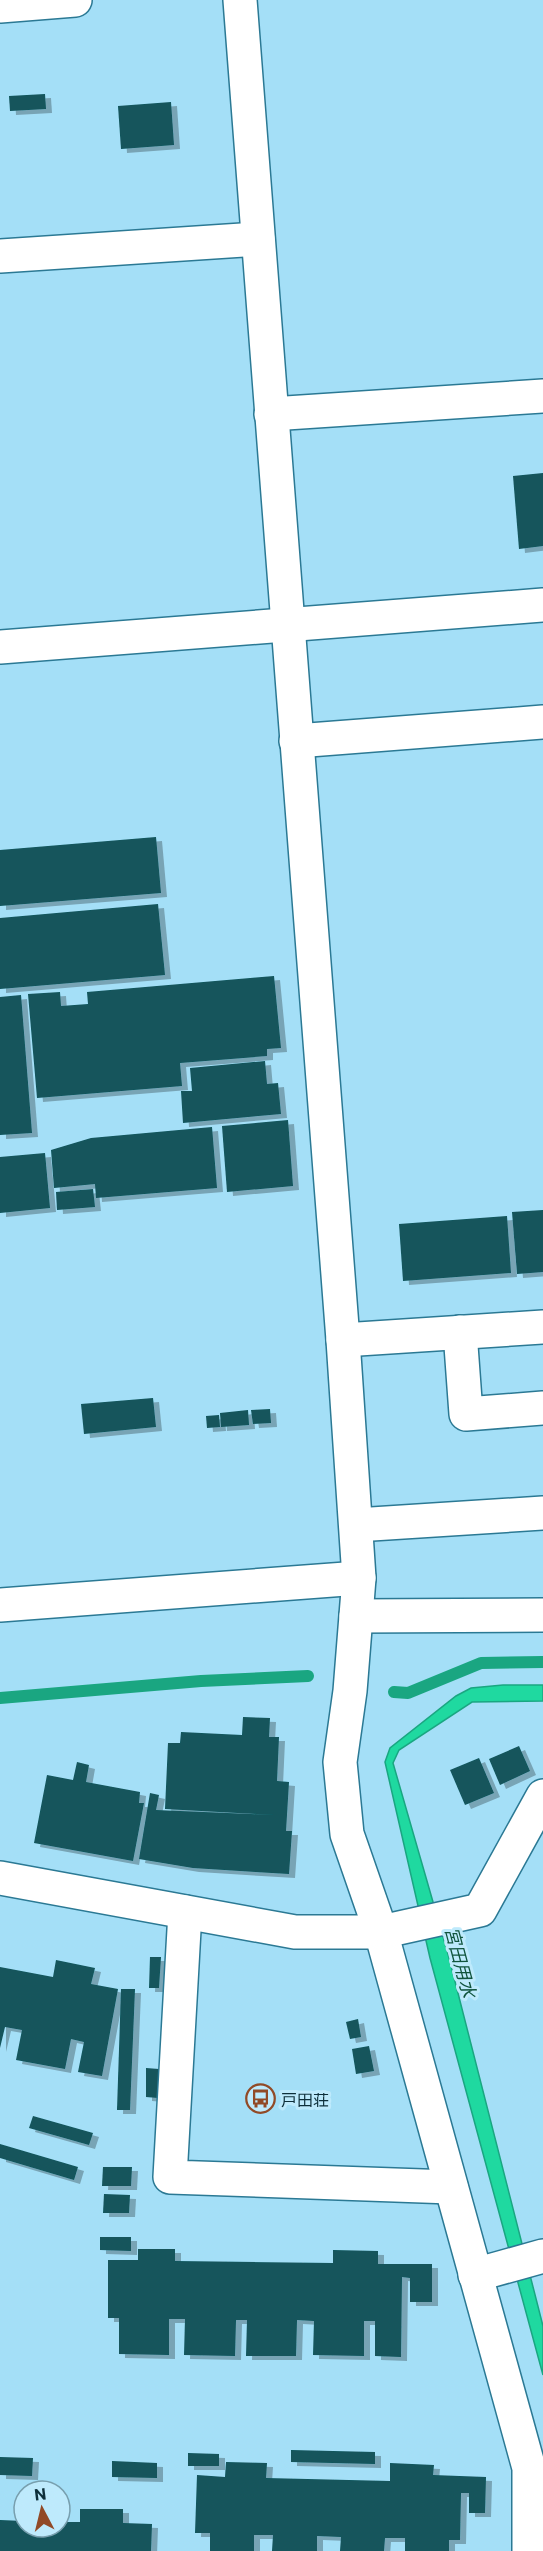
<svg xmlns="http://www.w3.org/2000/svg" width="543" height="2551" viewBox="0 0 543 2551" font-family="Commissioner,'Noto Sans JP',sans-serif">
<defs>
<filter id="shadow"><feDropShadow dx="6" dy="4" stdDeviation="0" flood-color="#0004"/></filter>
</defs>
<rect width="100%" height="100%" fill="#a4dff7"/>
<!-- water -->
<path fill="#1fd9a0" stroke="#1aa681" stroke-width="1.5" d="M503 1685H543V1701L472 1702 399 1750 393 1763 448 1954 543 2326V2375L430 1958 385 1762 390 1748 456 1696 471 1688Z"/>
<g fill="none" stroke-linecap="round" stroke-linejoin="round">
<!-- stream -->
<g stroke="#1aa681" stroke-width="12">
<path d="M394 1692 408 1693 481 1663 543 1662"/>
<path d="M0 1698 201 1681 308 1676"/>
</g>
</g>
<!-- building -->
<g fill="#12555c" filter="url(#shadow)">
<path d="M45 94 46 109 10 111 9 96Z"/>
<path d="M171 102 174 145 121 149 118 106Z"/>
<path d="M543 473V546L519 549 513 476Z"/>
<path d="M156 837 161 893 0 906V850Z"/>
<path d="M158 904 165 975 0 989V918Z"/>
<path d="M274 976 281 1048 267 1049V1056L180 1063 182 1086 37 1098 28 994 60 992 61 1006 88 1004 87 992Z"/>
<path d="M21 995 32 1133 0 1135V997Z"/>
<path d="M265 1061 267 1084 278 1083 281 1114 183 1123 181 1091H192L190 1068Z"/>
<path d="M288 1120 293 1186 227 1192 222 1126Z"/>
<path d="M212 1127 217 1188 96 1198 95 1184 54 1188 51 1150 91 1138Z"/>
<path d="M45 1153 50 1208 0 1213V1157Z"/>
<path d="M93 1189 95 1207 57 1210 56 1192Z"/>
<path d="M543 1210V1272L517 1274 512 1212Z"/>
<path d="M507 1216 511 1273 403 1281 399 1224Z"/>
<path d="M153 1398 156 1427 84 1434 81 1404Z"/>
<path d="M270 1409 271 1423 253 1424 251 1410Z"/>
<path d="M248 1410 249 1425 221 1427 220 1413Z"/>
<path d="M219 1415 220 1427 207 1428 206 1416Z"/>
<path d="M243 1717 270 1718 269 1737H279L277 1781 289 1782 286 1831H292L289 1874 193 1868 139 1859 150 1793 159 1795 156 1810 277 1815 165 1809 168 1743H180L181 1732 242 1735Z"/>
<path d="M519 1746 530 1771 500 1785 489 1759Z"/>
<path d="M479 1758 494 1793 465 1805 450 1770Z"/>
<path d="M77 1762 89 1765 86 1782 140 1792 139 1803H144L133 1861 34 1843 47 1775 73 1780Z"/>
<path d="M150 1957H161L159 1988H149Z"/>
<path d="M56 1960 95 1968 91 1984 118 1989 102 2076 78 2072 84 2042 71 2039 65 2069 16 2060 22 2030 5 2027 0 2048V1967L53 1977Z"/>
<path d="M121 1989H135L130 2110H117Z"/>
<path d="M358 2019 361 2037 350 2039 346 2022Z"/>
<path d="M369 2046 374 2071 356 2074 352 2049Z"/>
<path d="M146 2068 159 2069 158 2098 146 2097Z"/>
<path d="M33 2116 93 2133 89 2145 29 2128Z"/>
<path d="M0 2144 78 2167 74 2180 0 2158Z"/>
<path d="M103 2167H132L131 2186H102Z"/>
<path d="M104 2194 130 2195 129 2213H103Z"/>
<path d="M100 2237H131V2251L100 2250Z"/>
<path d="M138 2249H175V2261L333 2263V2250L378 2251V2264H432V2302H410V2278L402 2277 401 2357 375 2356V2321H364V2356L313 2355 314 2321 297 2320 296 2356H246L247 2320H236L235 2356 184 2355 185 2319H169V2355L119 2354V2318H108V2260H138Z"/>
<path d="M291 2450 375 2452V2464L291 2462Z"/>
<path d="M188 2453 219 2454V2466H188Z"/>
<path d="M0 2457 33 2458 32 2476 0 2475Z"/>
<path d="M112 2461 157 2463V2478L112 2477Z"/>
<path d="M226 2462 267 2463 266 2478 390 2481V2463L434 2465 433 2475 486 2477 485 2513H469V2493H461L460 2540H449V2551H405V2538H385L384 2551H340L341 2537 317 2536V2551H272L273 2535H254V2551H210V2533H195L197 2475 225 2477Z"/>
<path d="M80 2509H123V2523L152 2524 151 2551H0V2520L24 2521V2527H60V2522H80Z"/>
</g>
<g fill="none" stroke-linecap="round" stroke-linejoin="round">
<defs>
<g id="minor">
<path d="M240 0 343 1340 359 1578 350 1691 340 1762 347 1834 381 1932 529 2468V2551"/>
<path d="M0 6 75 0"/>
<path d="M0 256 258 239"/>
<path d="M271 414 543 396"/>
<path d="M0 647 543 605"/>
<path d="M296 741 543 722"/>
<path d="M460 1332 466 1414 543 1408"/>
<path d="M343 1340 543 1327"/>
<path d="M356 1525 543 1513"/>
<path d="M0 1605 359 1578"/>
<path d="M356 1616 543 1615"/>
<path d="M0 1878 295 1932H381L480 1910 543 1796"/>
<path d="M185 1912 170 2177 451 2187"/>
<path d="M475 2275 543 2256"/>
</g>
</defs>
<!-- minor casing -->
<use href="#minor" stroke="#2b7994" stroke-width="36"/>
<!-- minor -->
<use href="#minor" stroke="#fff" stroke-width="33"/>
</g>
<!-- icons -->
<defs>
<symbol id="bus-ring" viewBox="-11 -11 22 22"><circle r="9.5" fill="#beeafc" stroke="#914a27" stroke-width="1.5"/><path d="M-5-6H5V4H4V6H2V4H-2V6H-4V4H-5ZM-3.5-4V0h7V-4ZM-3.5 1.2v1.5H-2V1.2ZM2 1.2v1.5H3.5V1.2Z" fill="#914a27"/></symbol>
</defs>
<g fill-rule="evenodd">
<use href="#bus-ring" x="244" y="2082" width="33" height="33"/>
</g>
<g text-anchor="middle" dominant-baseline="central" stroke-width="6" stroke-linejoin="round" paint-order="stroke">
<!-- poi labels -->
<g font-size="16" fill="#0e2f3a" stroke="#beeafc" text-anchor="start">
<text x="281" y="2099">戸田荘</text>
</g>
<!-- water labels -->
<g font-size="18" font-style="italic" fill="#10543d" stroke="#beeafc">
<text transform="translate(461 1962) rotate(75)">宮田用水</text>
</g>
</g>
<!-- north arrow -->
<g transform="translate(42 2509) rotate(353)"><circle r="28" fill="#beeafc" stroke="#789fae" stroke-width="1.5"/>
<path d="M0-4.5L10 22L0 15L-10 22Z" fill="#914a27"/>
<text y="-9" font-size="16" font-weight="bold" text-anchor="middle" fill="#0e2f3a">N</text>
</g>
</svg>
